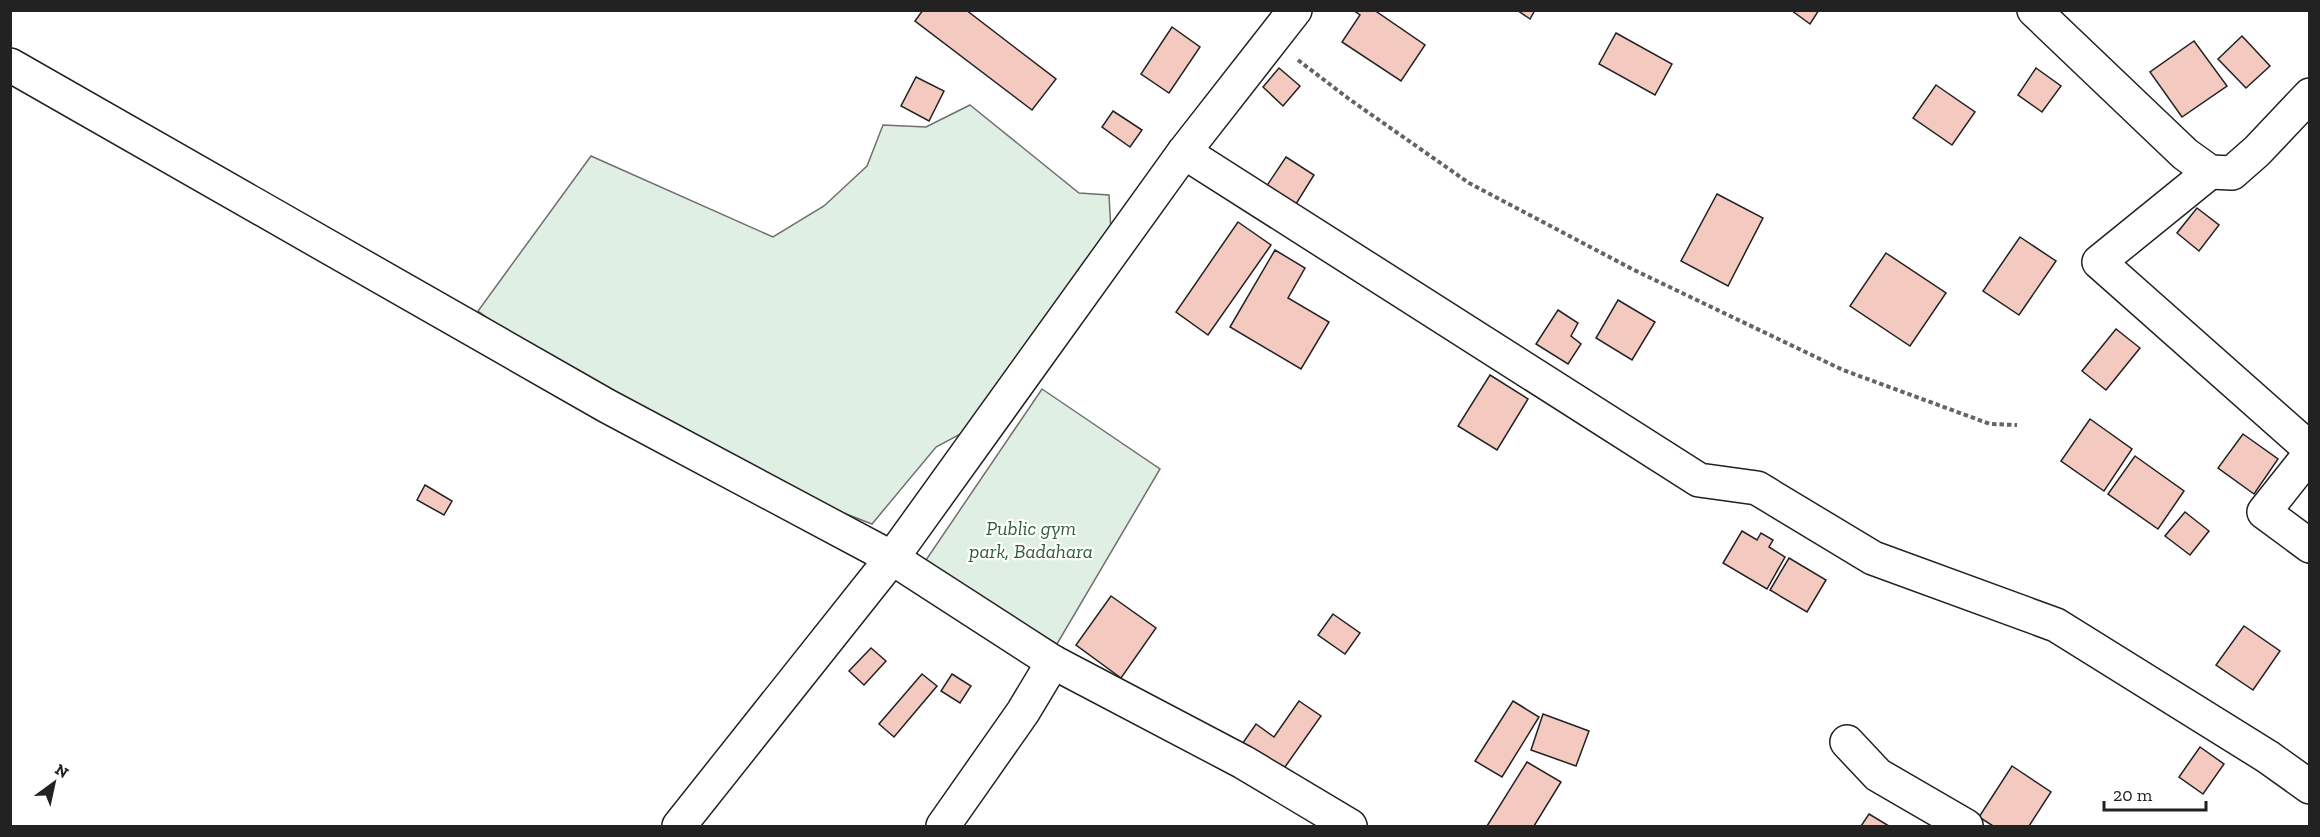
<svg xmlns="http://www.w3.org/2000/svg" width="2320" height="837" viewBox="0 0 2320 837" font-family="'Zilla Slab',serif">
<rect width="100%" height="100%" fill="#fff"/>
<!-- green -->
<g fill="#e0efe3" stroke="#6f6f6f" stroke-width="1.5">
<path d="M970 105 1079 193 1109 195 1111 231 981 423 936 447 872 524 774 486 540 357 478 311 591 156 773 237 824 206 867 166 883 125 926 127Z"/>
<path d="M1042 389 1160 469 1057 644 924 563Z"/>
</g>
<!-- building -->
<g fill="#f3c9c0" stroke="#222" stroke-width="1.5">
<path d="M923 10H966L1056 79 1032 110 915 21Z"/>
<path d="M1353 10H1374L1425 45 1401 81 1342 42 1360 15Z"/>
<path d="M1517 10H1535L1530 19Z"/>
<path d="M1791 10H1819L1810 24Z"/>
<path d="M1172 27 1200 47 1169 93 1141 74Z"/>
<path d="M1616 33 1672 64 1655 95 1599 64Z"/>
<path d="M2242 36 2270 66 2246 88 2218 59Z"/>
<path d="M2194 41 2227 86 2182 117 2150 72Z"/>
<path d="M1279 68 1300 86 1283 106 1263 87Z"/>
<path d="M2036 68 2061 86 2042 112 2018 95Z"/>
<path d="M916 77 944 91 929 121 901 106Z"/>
<path d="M1936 85 1975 112 1952 145 1913 118Z"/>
<path d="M1113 111 1142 130 1130 147 1102 127Z"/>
<path d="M1286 157 1314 175 1291 212 1262 193Z"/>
<path d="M1717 194 1763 218 1728 286 1681 261Z"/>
<path d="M2197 208 2219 225 2199 251 2177 233Z"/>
<path d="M1238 222 1271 245 1208 335 1176 312Z"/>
<path d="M2020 237 2056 261 2019 315 1983 291Z"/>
<path d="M1275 250 1305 268 1288 298 1329 322 1301 369 1230 327Z"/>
<path d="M1886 253 1946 293 1910 346 1850 306Z"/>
<path d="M1618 300 1655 322 1632 360 1596 338Z"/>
<path d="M1558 310 1578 323 1571 336 1581 344 1568 364 1536 344Z"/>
<path d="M2116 329 2140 348 2106 390 2082 371Z"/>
<path d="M1490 375 1528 399 1497 450 1458 426Z"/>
<path d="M2090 419 2132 449 2104 491 2061 461Z"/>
<path d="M2243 434 2278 459 2254 494 2218 468Z"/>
<path d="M2135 456 2184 491 2158 529 2108 494Z"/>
<path d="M425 485 452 501 444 515 417 500Z"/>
<path d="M2185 512 2209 531 2190 555 2165 536Z"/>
<path d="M1742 531 1757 540 1761 533 1773 540 1769 547 1785 557 1767 589 1723 563Z"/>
<path d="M1789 558 1826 580 1807 612 1770 590Z"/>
<path d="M1111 596 1156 628 1121 678 1076 645Z"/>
<path d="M1333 614 1360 633 1345 654 1318 635Z"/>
<path d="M2244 626 2280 651 2253 690 2216 665Z"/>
<path d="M871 648 886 661 864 685 849 671Z"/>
<path d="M922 674 937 686 894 737 879 724Z"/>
<path d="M952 674 971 686 960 703 941 691Z"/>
<path d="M1299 701 1321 716 1280 774 1240 747 1256 724 1274 737Z"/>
<path d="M1513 701 1539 717 1502 777 1475 761Z"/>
<path d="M1543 714 1589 731 1576 766 1531 750Z"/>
<path d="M2200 747 2224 764 2203 794 2179 777Z"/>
<path d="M1527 762 1561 782 1534 826H1487Z"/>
<path d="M2012 766 2051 792 2029 826H1993L1979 817Z"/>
<path d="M1869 814 1889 826H1861Z"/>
</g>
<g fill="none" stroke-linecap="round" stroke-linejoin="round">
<defs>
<g id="minor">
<path d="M2034 10 2185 154 2210 172 2232 173 2257 151 2310 95"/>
<path d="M10 65 607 406 892 558 1053 662 1243 762 1350 826"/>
<path d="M1184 152 1699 480 1757 488 1873 558 2056 625 2268 757 2310 787"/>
<path d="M2210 172 2099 262 2310 449"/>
<path d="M2310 454 2264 512 2310 546"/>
<path d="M1847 742 1878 775 1966 826"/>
<path d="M679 826 892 558 1184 152 1295 10"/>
<path d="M943 826 1023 712 1053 662"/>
</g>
</defs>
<!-- minor casing -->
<use href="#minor" stroke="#222" stroke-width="36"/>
<!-- path -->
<path stroke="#646464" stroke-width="4" stroke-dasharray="4.5 3" stroke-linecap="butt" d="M1298 60 1349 99 1469 183 1634 270 1843 370 1990 424 2017 425"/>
<!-- minor -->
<use href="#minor" stroke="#fff" stroke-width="33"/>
</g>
<g text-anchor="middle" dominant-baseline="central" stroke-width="4.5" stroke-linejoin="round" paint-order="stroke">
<!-- park labels -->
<g font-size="20" font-style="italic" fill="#2f5e38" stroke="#fff">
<text x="1031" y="528">Public gym<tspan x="1031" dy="23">park, Badahara</tspan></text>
</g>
</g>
<!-- border -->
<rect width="2320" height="837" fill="none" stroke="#222222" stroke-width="24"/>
<!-- north arrow -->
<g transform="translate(54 783) rotate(33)" stroke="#ffffff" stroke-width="4.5" paint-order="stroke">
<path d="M0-4.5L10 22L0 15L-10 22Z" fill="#222222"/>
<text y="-9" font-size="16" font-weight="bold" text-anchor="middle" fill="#222222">N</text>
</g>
<!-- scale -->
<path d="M2104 801v9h102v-9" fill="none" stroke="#222222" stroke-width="3"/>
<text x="2113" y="801" font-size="18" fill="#222222" stroke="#ffffff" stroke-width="4.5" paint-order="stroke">20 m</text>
</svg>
